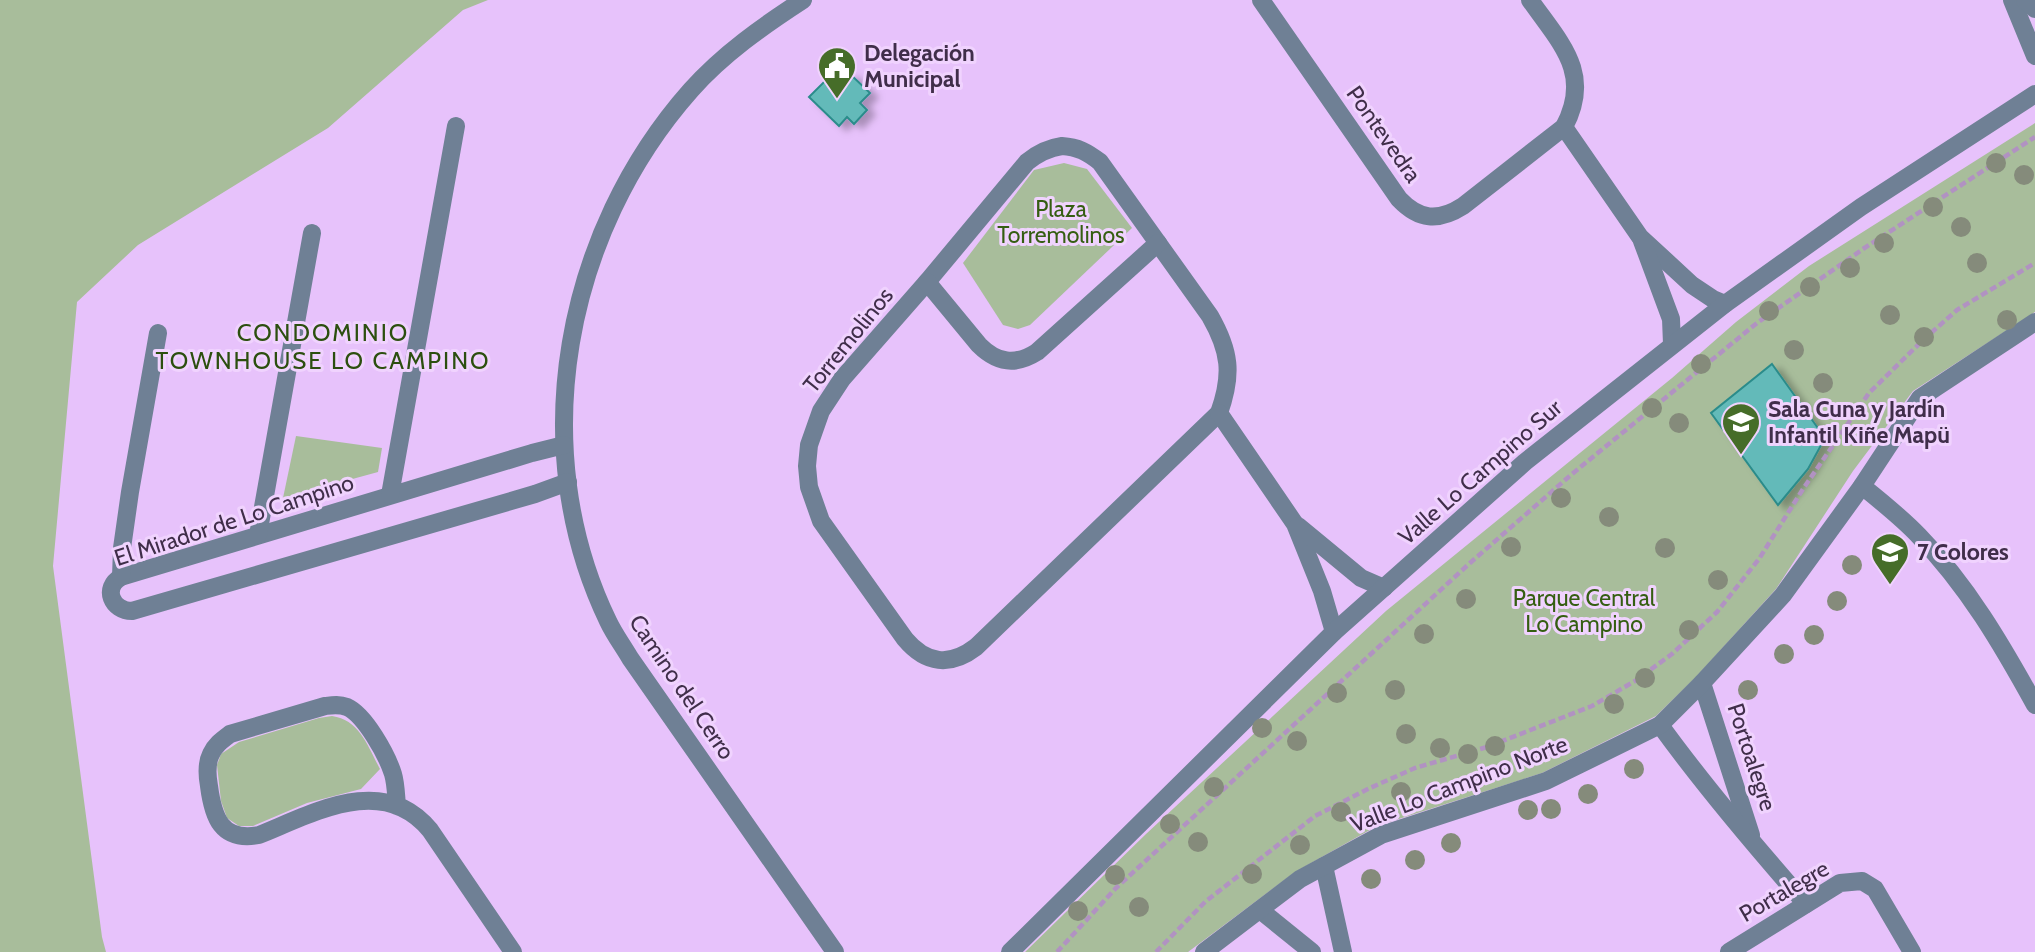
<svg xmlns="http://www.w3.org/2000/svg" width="2035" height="952" viewBox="0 0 2035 952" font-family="Cabin,sans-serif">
<defs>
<filter id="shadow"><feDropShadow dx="8" dy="4.5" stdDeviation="3.5" flood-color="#0004"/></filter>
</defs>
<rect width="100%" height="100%" fill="#e7c2fb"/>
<!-- green -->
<g fill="#a8bd9b">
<path d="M0 0H488L463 10 328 128 138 245 77 302 53 566 102 937 106 952H0Z"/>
<path d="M2035 123V312L1913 391 1853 471 1776 589 1696 677 1656 716 1542 773 1377 826 1295 872 1188 952H1025L1146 834 1386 611 1672 378 1736 322 1809 266Z"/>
<path d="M1064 163 1087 169 1132 228 1030 325 1018 329 1003 325 963 263 1034 170Z"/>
<path d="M296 436 382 448 378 472 283 498Z"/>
<path d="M332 716C360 720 368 747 380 769L361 789 307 803 253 826H239L227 818 221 801 217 765 221 754 239 742 319 718Z"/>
</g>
<!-- building -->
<g fill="#64bab9" stroke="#2c8c8b" stroke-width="2" filter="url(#shadow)">
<path d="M849 73 870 93 860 103 867 110 854 124 847 117 839 126 809 97 826 80 830 81 835 76 841 82Z"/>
<path d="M1772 364 1825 438 1808 469 1778 505 1711 413Z"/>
</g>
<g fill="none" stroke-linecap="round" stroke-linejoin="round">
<!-- path -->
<g stroke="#b192c2" stroke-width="4.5" stroke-dasharray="7 3.5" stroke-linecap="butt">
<path d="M1057 952 1116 888 1470 563 1572 474 1757 323 1863 249 2035 137"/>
<path d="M1156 952 1205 902 1315 816 1370 788 1415 768 1487 747 1592 706 1635 681 1672 654 1717 612 1759 559 1803 489 1869 393 1922 341 1957 310 2035 263"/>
</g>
<!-- minor -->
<g stroke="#6f8095" stroke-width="18">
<path d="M803 0C763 26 723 54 691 90 565 232 524 447 608 621 614 634 623 646 630 658L835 952"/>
<path d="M1261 0 1399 199C1419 220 1438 222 1463 206L1564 127C1593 73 1560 43 1530 0"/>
<path d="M2012 0 2035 56"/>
<path d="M2025 0 2035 9"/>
<path d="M1564 127 1640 237 1692 285 1713 299 1725 304"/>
<path d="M1062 146C1078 147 1087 152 1100 162L1210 316C1230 351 1233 374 1219 413L976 647C950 667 926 664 905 639L821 521 809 487 807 466 809 445 821 411 842 379 927 282 1027 162C1038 153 1048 148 1062 146Z"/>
<path d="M1642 241 1671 319 1672 344"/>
<path d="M927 282 979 345C997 363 1015 366 1037 352L1158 243"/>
<path d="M1219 413 1295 524 1322 591 1334 632"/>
<path d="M564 445 532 453 121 577C102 588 112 611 132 611L535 494 568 482"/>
<path d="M1862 486C1882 502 1902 518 1919 536 1967 585 2002 645 2035 705"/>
<path d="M390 495 456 126"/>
<path d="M1298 526 1361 578 1384 588"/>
<path d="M258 535 312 233"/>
<path d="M121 577 122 548 130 492 158 333"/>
<path d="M1702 683 1751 835"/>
<path d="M1660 725C1705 787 1755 846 1806 904"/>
<path d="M397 806C396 796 396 784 393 774 387 755 365 715 347 707 339 704 333 705 325 706L230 734C222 740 215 745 211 754 206 764 207 775 209 786 213 817 221 842 259 835 314 813 383 773 430 830L513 952"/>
<path d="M1324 866 1343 952"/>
<path d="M1260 910 1312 952"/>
<path d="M1010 952 1334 632 1525 462 1725 304 1861 207 2035 94"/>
<path d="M1204 952 1300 879 1381 835 1546 781 1660 725 1702 683 1783 595 1862 486 1920 398 2035 322"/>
<path d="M1729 952 1840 883 1862 881 1875 889 1912 952"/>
</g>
</g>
<!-- trees -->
<g fill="#858b7b">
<circle cx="1996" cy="163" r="10"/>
<circle cx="2024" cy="175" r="10"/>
<circle cx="1933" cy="207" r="10"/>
<circle cx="1961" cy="227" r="10"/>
<circle cx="1884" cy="243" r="10"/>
<circle cx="1977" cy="263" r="10"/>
<circle cx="1850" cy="268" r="10"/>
<circle cx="1810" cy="287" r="10"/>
<circle cx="1769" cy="311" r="10"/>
<circle cx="1890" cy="315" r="10"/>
<circle cx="2007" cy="320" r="10"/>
<circle cx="1924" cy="337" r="10"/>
<circle cx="1794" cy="350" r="10"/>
<circle cx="1701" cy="364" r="10"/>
<circle cx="1823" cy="383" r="10"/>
<circle cx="1652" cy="408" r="10"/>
<circle cx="1679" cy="423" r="10"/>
<circle cx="1561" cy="498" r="10"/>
<circle cx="1609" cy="517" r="10"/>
<circle cx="1511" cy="547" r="10"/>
<circle cx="1665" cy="548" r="10"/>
<circle cx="1852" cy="565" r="10"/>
<circle cx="1718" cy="580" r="10"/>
<circle cx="1466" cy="599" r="10"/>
<circle cx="1837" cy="601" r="10"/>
<circle cx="1689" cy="630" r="10"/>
<circle cx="1424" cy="634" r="10"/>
<circle cx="1814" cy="635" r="10"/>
<circle cx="1784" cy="654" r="10"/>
<circle cx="1645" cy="678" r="10"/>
<circle cx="1395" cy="690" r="10"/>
<circle cx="1748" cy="690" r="10"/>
<circle cx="1337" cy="693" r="10"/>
<circle cx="1614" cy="704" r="10"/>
<circle cx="1262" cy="728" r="10"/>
<circle cx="1406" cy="734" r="10"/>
<circle cx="1297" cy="741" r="10"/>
<circle cx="1495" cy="746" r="10"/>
<circle cx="1440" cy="748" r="10"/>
<circle cx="1468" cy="754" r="10"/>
<circle cx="1634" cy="769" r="10"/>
<circle cx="1214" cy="787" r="10"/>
<circle cx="1401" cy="792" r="10"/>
<circle cx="1588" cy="794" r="10"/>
<circle cx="1551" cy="809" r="10"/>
<circle cx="1528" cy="810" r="10"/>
<circle cx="1341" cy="812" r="10"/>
<circle cx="1170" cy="824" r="10"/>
<circle cx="1198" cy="842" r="10"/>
<circle cx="1451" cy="843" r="10"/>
<circle cx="1300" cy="845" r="10"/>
<circle cx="1415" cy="860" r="10"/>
<circle cx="1252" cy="874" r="10"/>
<circle cx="1115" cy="875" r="10"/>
<circle cx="1371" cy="879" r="10"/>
<circle cx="1139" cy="907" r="10"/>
<circle cx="1078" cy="911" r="10"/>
</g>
<!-- icons -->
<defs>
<symbol id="civic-pin" viewBox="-11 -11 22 30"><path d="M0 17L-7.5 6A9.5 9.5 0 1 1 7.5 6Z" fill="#466d29" stroke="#f0d3fe"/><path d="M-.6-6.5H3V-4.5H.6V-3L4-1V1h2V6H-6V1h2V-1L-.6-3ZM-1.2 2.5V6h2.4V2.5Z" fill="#fff"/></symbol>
<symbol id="school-pin" viewBox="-11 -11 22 30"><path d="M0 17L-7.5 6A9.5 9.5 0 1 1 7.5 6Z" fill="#466d29" stroke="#f0d3fe"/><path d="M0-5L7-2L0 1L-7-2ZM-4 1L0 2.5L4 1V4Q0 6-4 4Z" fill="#fff"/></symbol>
</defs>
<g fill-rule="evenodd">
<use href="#civic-pin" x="815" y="44" width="44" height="60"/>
<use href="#school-pin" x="1719" y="400" width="44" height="60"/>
<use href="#school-pin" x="1868" y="530" width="44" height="60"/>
</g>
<g text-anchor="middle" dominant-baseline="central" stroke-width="6" stroke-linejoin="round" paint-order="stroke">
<!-- poi labels -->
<g font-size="23" font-weight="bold" fill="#402e4a" stroke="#f0d3fe" text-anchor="start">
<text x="864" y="53">Delegación<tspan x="864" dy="26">Municipal</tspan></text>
<text x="1768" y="409">Sala Cuna y Jardín<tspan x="1768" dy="26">Infantil Kiñe Mapü</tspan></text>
<text x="1917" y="552">7 Colores</text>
</g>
<!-- street labels -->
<g font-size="23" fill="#402e4a" stroke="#f0d3fe">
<text transform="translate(1384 134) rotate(55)">Pontevedra</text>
<text transform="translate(848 340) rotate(-51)">Torremolinos</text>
<text transform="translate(1480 472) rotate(-41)">Valle Lo Campino Sur</text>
<text transform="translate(234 520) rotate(-18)">El Mirador de Lo Campino</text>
<text transform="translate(682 687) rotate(56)">Camino del Cerro</text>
<text transform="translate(1752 757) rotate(72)">Portoalegre</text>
<text transform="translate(1459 784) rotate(-21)">Valle Lo Campino Norte</text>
<text transform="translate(1784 891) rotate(-30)">Portalegre</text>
</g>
<!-- park labels -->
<g font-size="23" fill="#355e12" stroke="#f0d3fe">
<text x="1061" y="209">Plaza<tspan x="1061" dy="26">Torremolinos</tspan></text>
<text x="1584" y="598">Parque Central<tspan x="1584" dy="26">Lo Campino</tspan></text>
</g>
<!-- neighbourhood labels -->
<g font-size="24" letter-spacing="2" fill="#2c4f0f" stroke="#f0d3fe">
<text x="323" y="332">CONDOMINIO<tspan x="323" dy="28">TOWNHOUSE LO CAMPINO</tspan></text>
</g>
</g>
</svg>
